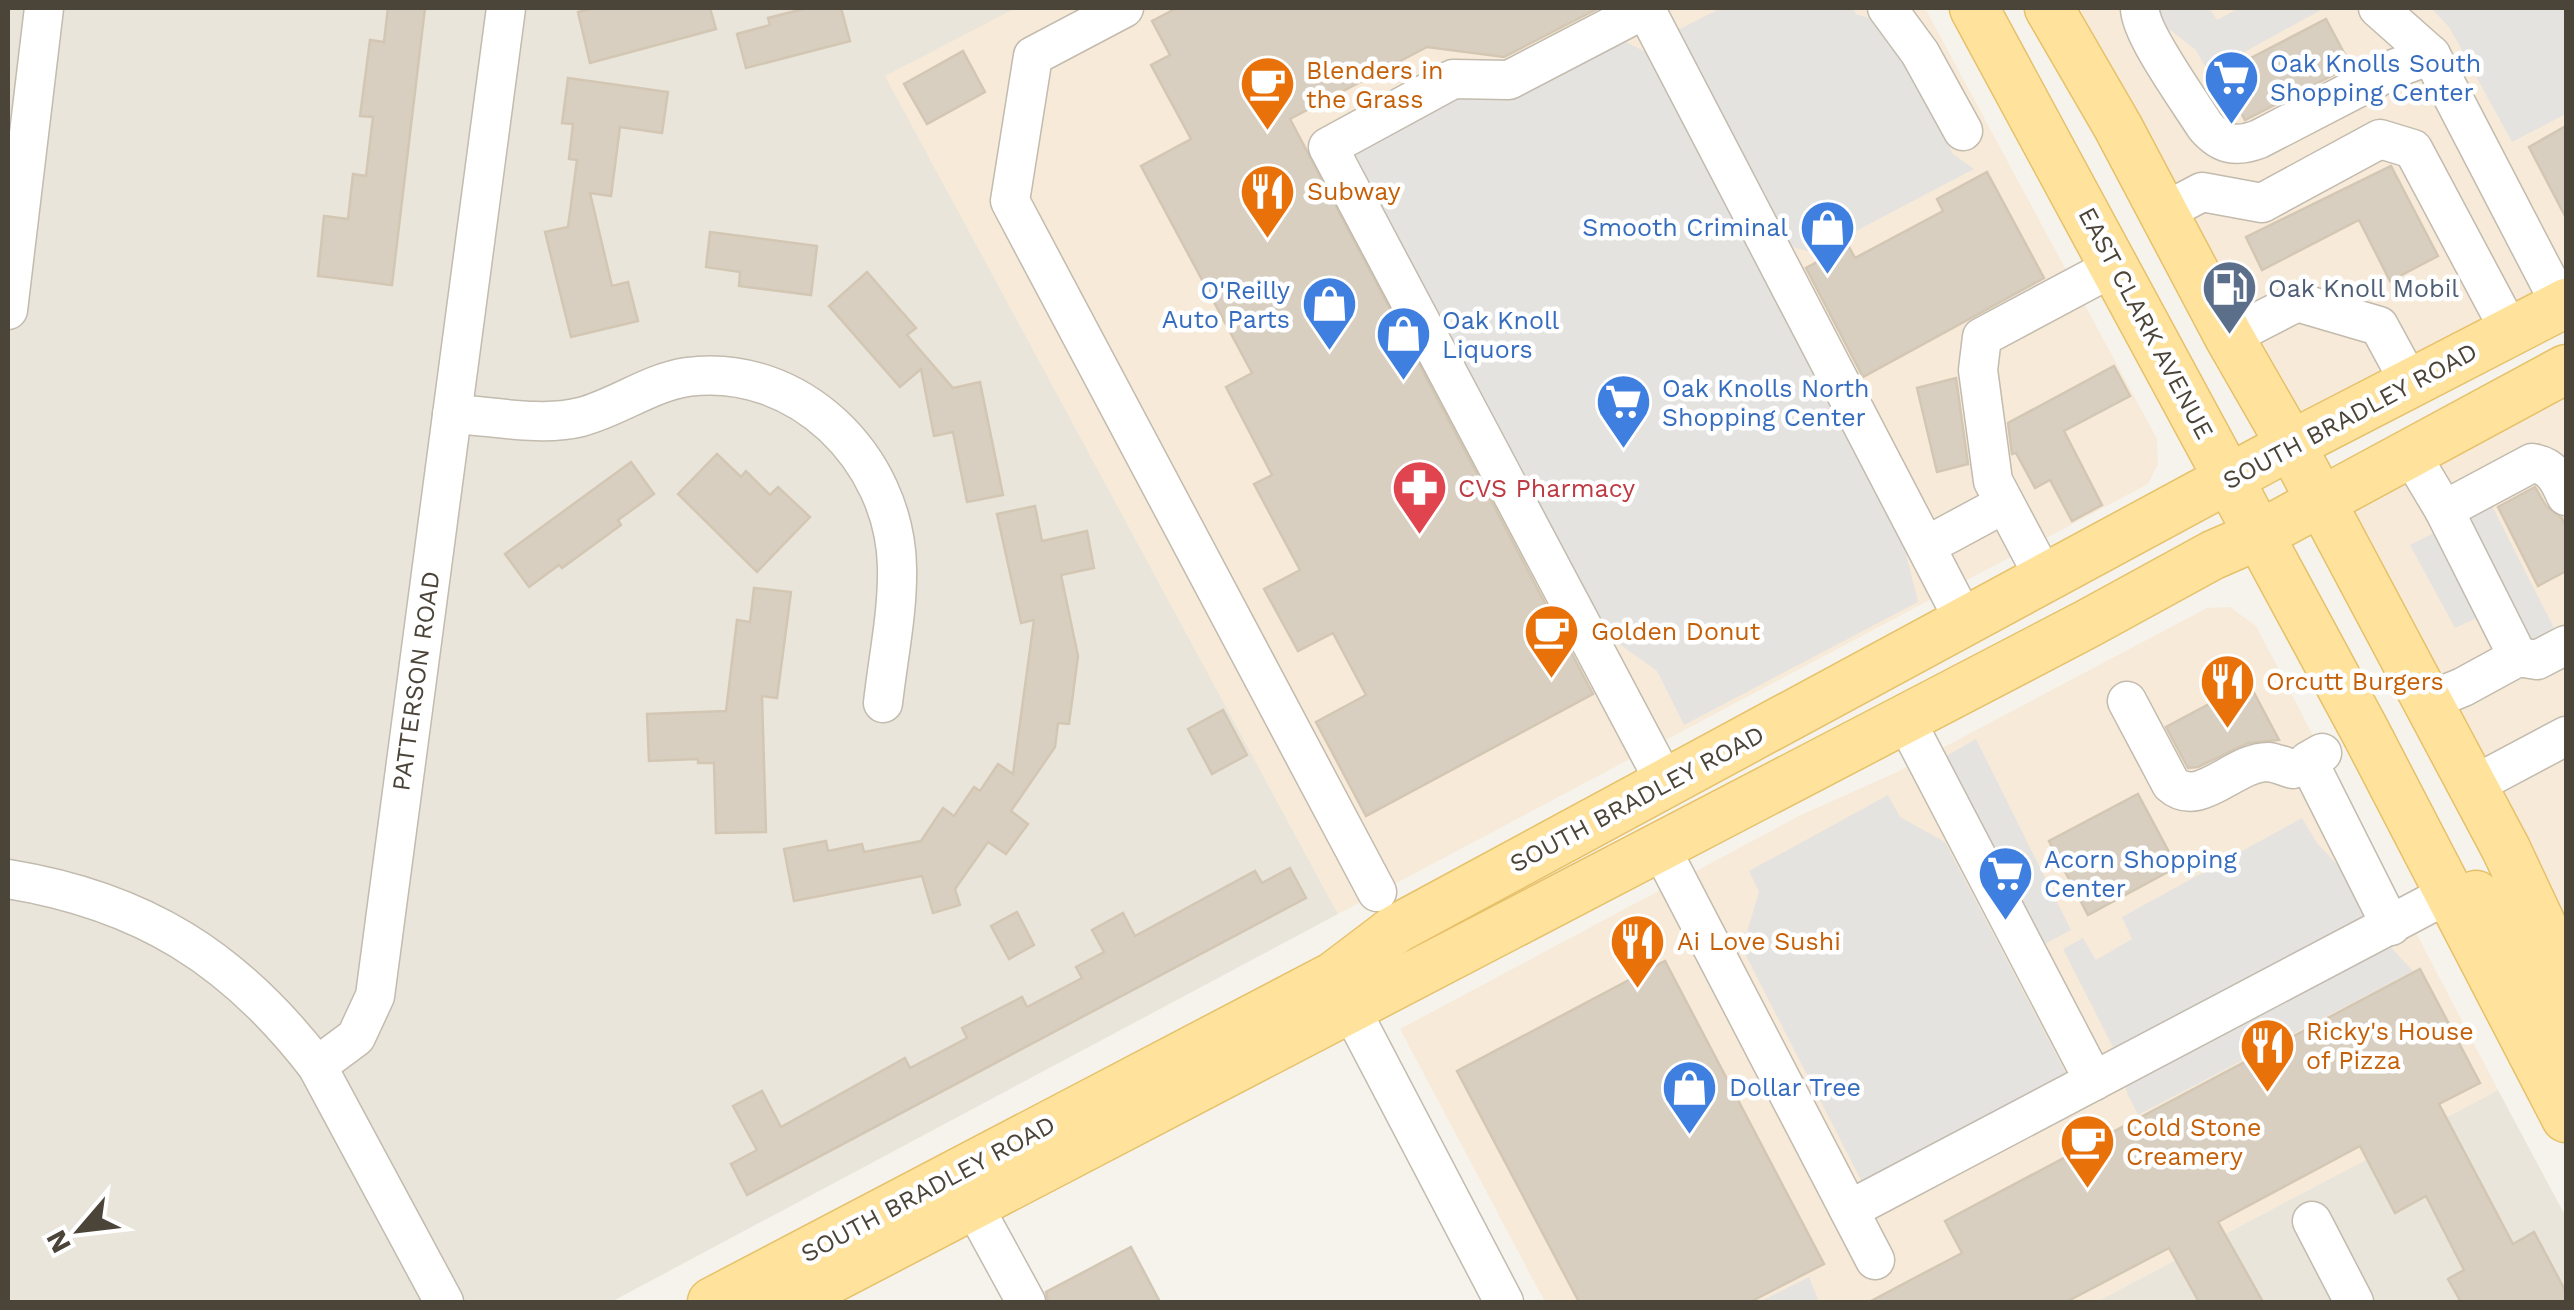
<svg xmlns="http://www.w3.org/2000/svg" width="2574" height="1310" viewBox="0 0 2574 1310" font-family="'Work Sans',sans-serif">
<rect width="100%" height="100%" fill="#f6f3ec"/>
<!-- residential -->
<g fill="#eae5da">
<path d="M8 8H1016L886 77 1338 914 611 1302H8Z"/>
<path d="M2498 1090 2566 1217V1302H2096Z"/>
</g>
<!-- commercial -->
<g fill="#f7ead8">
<path d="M1016 8H1925L2157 439 2158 464 2148 484 1338 914 885 76Z"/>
<path d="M2060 8H2566V287L2293 430Z"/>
<path d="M2566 387V960L2340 509Z"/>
<path d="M2230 607 2256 626 2498 1090 2096 1302H1545L1400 1029 1801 815 1897 772 2207 608Z"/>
</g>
<!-- parking -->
<g fill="#e5e3e0">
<path d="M1721 8H1853L1856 14 1882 22 1953 154 1974 169 1814 253 1793 247 1678 30Z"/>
<path d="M2157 8H2209L2217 20 2239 8H2319L2321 10 2208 72 2196 50 2165 26Z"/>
<path d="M2431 8H2566V114L2512 142 2449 27Z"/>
<path d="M1626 42 1648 53 1902 538 1918 602 1684 725 1657 671 1611 638 1350 159 1458 94 1510 97Z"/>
<path d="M2491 504 2554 628 2516 648 2496 609 2455 628 2410 545Z"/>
<path d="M1976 739 2071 930 2032 951 1937 761Z"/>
<path d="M1888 795 1900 817 1945 842 2069 1079 1863 1184 1742 948 1759 892 1749 871Z"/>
<path d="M2302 818 2317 843 2342 870 2371 926 2413 971 2138 1115 2127 1093 2118 1057 2063 949 2083 938 2096 960 2132 939 2122 917Z"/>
<path d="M1809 1277 1819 1302H1759Z"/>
</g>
<!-- building -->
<g fill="#d8cfc1" stroke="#d3c7b4" stroke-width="2.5">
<path d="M388 8H425L392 285 318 276 324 216 348 219 353 174 366 176 373 117 360 116 370 40 384 42Z"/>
<path d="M596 8H710L716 29 590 63 578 12Z"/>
<path d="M807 8H841L850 41 746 68 737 34 770 25 768 18Z"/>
<path d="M1177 8H1599L1504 57 1427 47 1290 119 1593 694 1366 816 1316 722 1366 695 1333 633 1298 651 1264 589 1300 570 1254 484 1272 475 1226 387 1252 373 1141 166 1191 139 1151 65 1170 55 1152 21Z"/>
<path d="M2326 19 2351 66 2245 120 2220 74Z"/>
<path d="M963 51 985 92 927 124 904 84Z"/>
<path d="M568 78 668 92 662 133 620 127 611 196 590 193 612 286 628 282 638 321 571 337 545 232 568 227 577 160 569 159 573 124 562 123Z"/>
<path d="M2566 126V218L2529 147Z"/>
<path d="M2391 166 2438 256 2390 281 2359 220 2262 270 2246 237Z"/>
<path d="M1987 172 2044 278 1863 377 1806 268 1848 245 1855 258 1943 211 1937 199Z"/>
<path d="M710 232 817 246 811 295 739 286 740 272 706 267Z"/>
<path d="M867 272 916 328 907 335 953 388 980 382 1003 495 967 502 953 432 934 436 921 369 900 387 829 306Z"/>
<path d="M2114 366 2130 396 2064 431 2102 505 2072 521 2050 480 2035 488 2016 453 2012 454 2008 423Z"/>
<path d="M1956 378 1968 464 1937 472 1917 388Z"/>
<path d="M717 454 741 477 746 471 770 495 778 487 810 517 757 572 678 494Z"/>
<path d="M631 462 654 494 618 520 621 525 562 568 559 565 529 587 505 554Z"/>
<path d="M2535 487 2546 506 2562 518 2566 527V571L2538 586 2498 507Z"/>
<path d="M1035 506 1042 541 1087 531 1094 568 1061 575 1078 656 1069 724 1058 723 1055 747 1011 811 1028 824 1006 854 988 842 955 889 960 905 933 913 922 876 794 901 784 849 826 841 828 851 862 844 864 852 921 841 943 808 954 816 974 787 980 791 998 764 1013 774 1034 620 1021 623 997 514Z"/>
<path d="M754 588 791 592 777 698 762 696 766 832 716 833 714 763H698V759L649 761 647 714 726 711 737 620 750 622Z"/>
<path d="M2252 689 2279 740 2248 743 2198 767 2188 768 2166 727 2226 695 2229 702Z"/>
<path d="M1223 710 1247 755 1212 774 1188 729Z"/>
<path d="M2138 794 2177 867 2088 915 2049 841Z"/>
<path d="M1290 868 1306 898 747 1195 731 1164 757 1150 733 1106 762 1091 781 1127 905 1058 910 1068 967 1038 962 1028 1022 997 1027 1007 1082 978 1076 967 1104 952 1092 930 1123 913 1135 936 1255 871 1262 883Z"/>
<path d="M1017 912 1034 945 1009 959 991 926Z"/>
<path d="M1665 961 1824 1264 1750 1302H1579L1457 1071Z"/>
<path d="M2420 969 2480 1083 2439 1104 2513 1244 2534 1232 2566 1292V1302H2461L2448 1279 2464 1270 2426 1196 2395 1213 2360 1146 2218 1222 2263 1302H2199L2169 1248 2066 1302H1869L1962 1253 1945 1221Z"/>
<path d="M1131 1247 1160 1302H1048L1046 1292Z"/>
</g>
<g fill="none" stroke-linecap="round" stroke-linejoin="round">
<defs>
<g id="minor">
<path d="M1124 8 1033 56 1010 201 1377 892"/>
<path d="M1645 8 1965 622"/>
<path d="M1647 8 1509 80 1453 79 1328 147 1666 784"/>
<path d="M1887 8 1920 53 1963 131"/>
<path d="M2140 8C2139 32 2190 102 2205 126 2221 145 2236 148 2259 139L2396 68 2431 55"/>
<path d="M2378 8 2431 55 2561 305"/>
<path d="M2164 212 2202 192 2262 203 2380 139 2413 149 2510 331"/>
<path d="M8 310 44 8"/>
<path d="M2229 337 2297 302 2379 326 2410 383"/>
<path d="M452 414C492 416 541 427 581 417 618 407 649 383 687 377 798 362 895 458 897 567 898 612 888 658 883 703"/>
<path d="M2410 453 2444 510 2518 657 2463 687 2427 702"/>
<path d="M2444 510 2532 463C2553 466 2558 479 2566 496"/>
<path d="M1926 546 2004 504"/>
<path d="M2045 579 1993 481 1978 370 1982 337 2115 266"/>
<path d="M2518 657 2537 660 2566 645"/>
<path d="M2127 701 2171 784C2200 810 2234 761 2269 762 2276 763 2286 767 2293 769"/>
<path d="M1905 719 2094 1081"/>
<path d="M2322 753 2308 761 2391 926"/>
<path d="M2472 786 2566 736"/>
<path d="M1660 847 1875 1260"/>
<path d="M8 879C143 901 234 958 317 1066"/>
<path d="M1337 983 1504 1302"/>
<path d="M973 1205 1026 1302"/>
<path d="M1849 1210 2450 893"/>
<path d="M2312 1221 2354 1302"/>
<path d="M444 1302 317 1066 356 1037 375 996 506 8"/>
</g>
<g id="major">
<path d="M1974 8 2365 731 2566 1118"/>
<path d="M2049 8 2118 127 2229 337 2291 445 2506 849 2566 977"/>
<path d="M2476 895 2496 910 2566 1043"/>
<path d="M712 1302 1334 976 1396 929 2291 445 2566 303"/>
<path d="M787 1302 2087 624 2213 555 2259 535 2566 369"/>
</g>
</defs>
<!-- minor casing -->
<use href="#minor" stroke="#c2bbae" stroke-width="41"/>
<!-- major casing -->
<use href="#major" stroke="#e6c16a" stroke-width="51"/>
<!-- minor -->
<use href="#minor" stroke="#fff" stroke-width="38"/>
<!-- major -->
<use href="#major" stroke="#ffe39c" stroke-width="48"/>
</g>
<!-- icons -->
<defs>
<symbol id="supermarket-pin" viewBox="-11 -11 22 30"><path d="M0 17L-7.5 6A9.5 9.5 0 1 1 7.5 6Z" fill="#3f7fe0" stroke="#fff"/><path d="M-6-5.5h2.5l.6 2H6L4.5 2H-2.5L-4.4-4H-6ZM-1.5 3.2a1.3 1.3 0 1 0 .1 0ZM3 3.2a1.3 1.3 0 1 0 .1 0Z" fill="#fff"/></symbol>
<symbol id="cafe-pin" viewBox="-11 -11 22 30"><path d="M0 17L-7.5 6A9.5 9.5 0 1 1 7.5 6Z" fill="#e8710a" stroke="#fff"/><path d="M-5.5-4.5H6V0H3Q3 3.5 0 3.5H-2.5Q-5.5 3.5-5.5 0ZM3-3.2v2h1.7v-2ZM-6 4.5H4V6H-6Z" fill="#fff"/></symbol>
<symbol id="restaurant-pin" viewBox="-11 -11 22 30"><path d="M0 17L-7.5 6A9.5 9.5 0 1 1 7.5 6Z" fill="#e8710a" stroke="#fff"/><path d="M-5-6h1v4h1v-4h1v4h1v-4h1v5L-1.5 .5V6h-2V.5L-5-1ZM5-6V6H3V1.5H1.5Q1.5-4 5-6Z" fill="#fff"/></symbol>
<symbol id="shop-pin" viewBox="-11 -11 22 30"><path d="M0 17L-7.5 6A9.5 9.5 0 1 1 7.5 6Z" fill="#3f7fe0" stroke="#fff"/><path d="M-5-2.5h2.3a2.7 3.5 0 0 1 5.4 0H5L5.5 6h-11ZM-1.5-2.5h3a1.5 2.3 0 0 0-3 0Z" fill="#fff"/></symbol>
<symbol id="fuel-pin" viewBox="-11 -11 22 30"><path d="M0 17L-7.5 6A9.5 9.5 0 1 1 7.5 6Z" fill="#5c6f8a" stroke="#fff"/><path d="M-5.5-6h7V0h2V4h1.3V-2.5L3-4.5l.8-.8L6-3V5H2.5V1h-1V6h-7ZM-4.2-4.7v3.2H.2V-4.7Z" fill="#fff"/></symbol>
<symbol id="pharmacy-pin" viewBox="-11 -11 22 30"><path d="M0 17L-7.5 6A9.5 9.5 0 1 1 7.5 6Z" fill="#e0444e" stroke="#fff"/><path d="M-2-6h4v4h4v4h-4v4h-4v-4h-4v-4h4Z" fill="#fff"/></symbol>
</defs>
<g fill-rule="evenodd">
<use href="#supermarket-pin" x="2200" y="46" width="63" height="86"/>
<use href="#cafe-pin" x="1236" y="52" width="63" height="86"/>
<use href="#restaurant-pin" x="1236" y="160" width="63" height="86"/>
<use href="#shop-pin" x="1796" y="196" width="63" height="86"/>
<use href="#fuel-pin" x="2198" y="256" width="63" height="86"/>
<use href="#shop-pin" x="1298" y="272" width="63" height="86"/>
<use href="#shop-pin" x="1372" y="302" width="63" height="86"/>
<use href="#supermarket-pin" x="1592" y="370" width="63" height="86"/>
<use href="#pharmacy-pin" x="1388" y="456" width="63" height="86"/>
<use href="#cafe-pin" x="1520" y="600" width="63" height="86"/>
<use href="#restaurant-pin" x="2196" y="650" width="63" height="86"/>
<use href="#supermarket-pin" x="1974" y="842" width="63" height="86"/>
<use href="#restaurant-pin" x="1606" y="910" width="63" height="86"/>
<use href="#restaurant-pin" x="2236" y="1014" width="63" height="86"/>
<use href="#shop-pin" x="1658" y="1056" width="63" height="86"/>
<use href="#cafe-pin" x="2056" y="1110" width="63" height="86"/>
</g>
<g text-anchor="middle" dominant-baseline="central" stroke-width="9" stroke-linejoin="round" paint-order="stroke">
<!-- shop labels -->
<g font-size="25" fill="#366cbe" stroke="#fff" text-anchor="start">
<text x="2270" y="63">Oak Knolls South<tspan x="2270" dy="29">Shopping Center</tspan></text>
<text x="1788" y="227" text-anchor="end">Smooth Criminal</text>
<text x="1290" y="290" text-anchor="end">O'Reilly<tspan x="1290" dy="29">Auto Parts</tspan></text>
<text x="1442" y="320">Oak Knoll<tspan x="1442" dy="29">Liquors</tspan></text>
<text x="1662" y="388">Oak Knolls North<tspan x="1662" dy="29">Shopping Center</tspan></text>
<text x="2044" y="859">Acorn Shopping<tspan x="2044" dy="29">Center</tspan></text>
<text x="1729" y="1087">Dollar Tree</text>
</g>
<!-- food labels -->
<g font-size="25" fill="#c56008" stroke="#fff" text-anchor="start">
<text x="1306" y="70">Blenders in<tspan x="1306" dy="29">the Grass</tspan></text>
<text x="1307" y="191">Subway</text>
<text x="1591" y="631">Golden Donut</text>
<text x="2266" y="681">Orcutt Burgers</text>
<text x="1677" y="941">Ai Love Sushi</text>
<text x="2306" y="1031">Ricky's House<tspan x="2306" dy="29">of Pizza</tspan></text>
<text x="2126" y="1127">Cold Stone<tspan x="2126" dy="29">Creamery</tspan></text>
</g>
<!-- service labels -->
<g font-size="25" fill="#4e5e75" stroke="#fff" text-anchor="start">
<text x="2268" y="288">Oak Knoll Mobil</text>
</g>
<!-- street labels -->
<g font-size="25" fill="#4b4439" stroke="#fff">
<text transform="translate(2146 323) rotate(62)">EAST CLARK AVENUE</text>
<text transform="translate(2350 416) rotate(-28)">SOUTH BRADLEY ROAD</text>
<text transform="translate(416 681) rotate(-82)">PATTERSON ROAD</text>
<text transform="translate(1637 799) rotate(-28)">SOUTH BRADLEY ROAD</text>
<text transform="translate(928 1189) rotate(-28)">SOUTH BRADLEY ROAD</text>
</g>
<!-- health labels -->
<g font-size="25" fill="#be3a42" stroke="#fff" text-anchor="start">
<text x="1458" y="488">CVS Pharmacy</text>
</g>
</g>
<!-- border -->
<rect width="2574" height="1310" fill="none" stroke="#4b4439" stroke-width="20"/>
<!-- north arrow -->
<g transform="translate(80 1230) rotate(242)" stroke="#ffffff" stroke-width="8" paint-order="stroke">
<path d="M0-8L18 38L0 25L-18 38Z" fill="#4b4439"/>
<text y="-15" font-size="28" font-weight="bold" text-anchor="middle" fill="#4b4439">N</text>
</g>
</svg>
